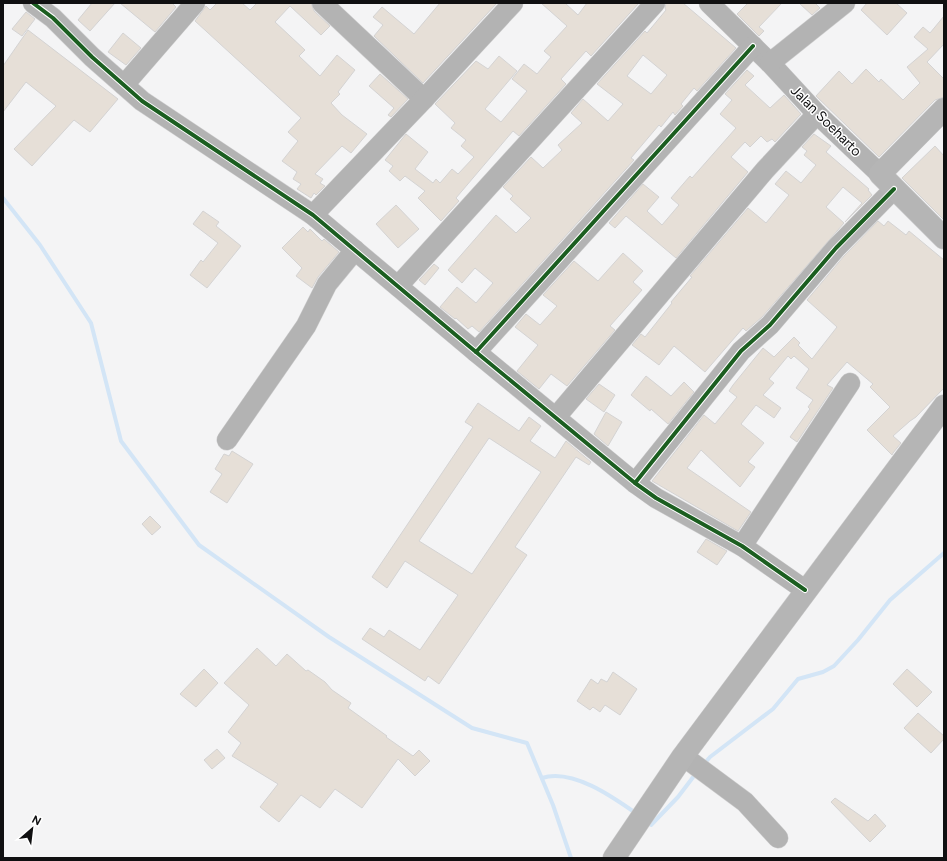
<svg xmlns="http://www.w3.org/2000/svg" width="947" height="861" viewBox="0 0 947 861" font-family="Figtree,sans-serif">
<rect width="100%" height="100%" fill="#f4f4f5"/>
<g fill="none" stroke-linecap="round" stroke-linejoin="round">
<!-- stream -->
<g stroke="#d3e5f6" stroke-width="4">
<path d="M3 198 40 245 91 323 121 441 199 545 329 637 472 728 527 743 553 805 571 858"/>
<path d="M704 764 710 757 773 709 798 679 823 672 834 666 858 640 890 600 944 553"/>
<path d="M542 778C572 768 613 797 637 814"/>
<path d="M647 822 651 825 678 797 697 772"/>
</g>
</g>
<!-- building -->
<g fill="#e6dfd7" stroke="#d4d3d3" fill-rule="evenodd">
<path d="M92 3H115L90 31 78 20Z"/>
<path d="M120 3H172L176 7 155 32Z"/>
<path d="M217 3H242L250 10 257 3H311L314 11 330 26 321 35 290 6 275 22 305 50 299 56 320 76 337 55 355 70 338 92 340 94 331 103 342 115 367 134 351 153 342 146 315 174 323 179 320 183 325 186 316 195 314 193 311 198 297 189 301 184 293 179 297 172 282 161 298 141 288 132 301 118 195 21 206 6 210 10Z"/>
<path d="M440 3H497L423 83 374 36 383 25 373 17 382 7 414 34Z"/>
<path d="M541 3H565L578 15 587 3H639L591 56 586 51 561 79 566 84 519 136 513 131 456 198 459 201 441 221 418 198 425 191 405 176 400 181 389 171 393 166 385 160 406 134 428 152 415 169 433 183 436 179 440 183 452 169 458 174 474 157 461 146 466 140 451 128 455 123 435 104 476 61 488 69 499 56 517 71 485 109 501 122 527 91 512 79 524 64 537 74 551 57 544 51 567 26Z"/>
<path d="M666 3H683L736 48 697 91 694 88 681 104 683 106 675 115 673 112 661 127 659 125 631 158 634 160 479 332 472 326 468 329 456 318 455 319 440 307 457 287 476 303 493 283 475 268 462 283 448 270 496 215 516 233 531 218 510 199 513 196 503 187 531 157 543 168 562 150 558 145 582 123 571 113 583 99 608 121 623 104 597 84 645 31 647 33 666 10 665 8ZM643 55 667 75 651 94 627 76Z"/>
<path d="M748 3H782L759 27 764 31 759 36 737 14Z"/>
<path d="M799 3H815L820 8 812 15Z"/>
<path d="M867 3H896L907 13 887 35 861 10Z"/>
<path d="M26 12 35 19 22 36 12 29Z"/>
<path d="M944 16V44L927 62 944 79V97L935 100 879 157 816 96 839 71 852 84 866 69 879 82 881 79 903 100 920 83 907 67 928 49 914 37 923 27 930 33Z"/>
<path d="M28 30 118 99 90 132 74 120 32 166 14 149 56 106 26 82 3 112V66Z"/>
<path d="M123 33 141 48 126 65 108 52Z"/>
<path d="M747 70 754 76 745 85 770 108 784 95 801 114 775 142 772 139 767 142 761 136 750 147 745 142 731 157 748 172 676 258 626 216 615 228 609 223 643 184 659 197 647 211 662 225 679 205 671 198 690 176 692 178 736 128 720 114 732 100 725 94Z"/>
<path d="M380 74 408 99 391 117 388 115 394 108 369 86Z"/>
<path d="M814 134 831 146 826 152 869 189 868 190 872 195 845 222 862 203 843 187 826 207 844 223 762 317 746 331 743 328 705 372 674 346 659 365 632 345 641 334 645 337 672 303 671 302 692 277 690 276 748 208 766 223 789 195 775 184 786 171 801 183 816 165 804 155 807 151 802 147Z"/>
<path d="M935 146 944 156V220L902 178Z"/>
<path d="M396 205 419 229 398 248 376 224Z"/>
<path d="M203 211 219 222 216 226 241 246 207 288 190 275 201 260 203 262 218 243 193 224Z"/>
<path d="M878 221 884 226 888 221 906 235 909 231 944 260V388L916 417 910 421 893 436 901 443 893 453 892 455 867 430 890 407 870 387 873 384 847 362 827 385 833 388 797 442 790 437 810 409 808 407 813 400 796 388 809 369 794 356 791 359 788 356 769 379 774 383 763 395 781 408 774 418 756 405 741 424 764 443 748 462 755 467 740 487 701 450 687 468 751 512 738 531 652 481 704 415 715 424 737 397 729 391 733 385 763 348 774 357 794 337 800 343 798 345 812 359 837 327 807 300 844 256Z"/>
<path d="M303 227 308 232 310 229 322 241 324 239 339 252 318 277 312 288 296 276 302 268 282 248Z"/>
<path d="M623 253 643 271 633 282 642 290 610 326 615 330 567 386 551 374 539 389 517 371 538 345 515 327 526 314 540 325 557 306 543 295 574 261 598 281Z"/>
<path d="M434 264 439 268 425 285 419 280Z"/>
<path d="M646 376 671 396 684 382 694 392 668 424 651 409 650 411 631 395Z"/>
<path d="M599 384 615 395 604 412 586 399Z"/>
<path d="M478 403 519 431 529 417 541 426 530 441 555 458 566 441 591 462 589 465 576 457 515 547 527 555 439 684 428 676 425 681 362 639 370 628 384 637 389 630 420 650 458 595 405 561 387 588 372 577 473 427 465 422ZM489 438 541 472 472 574 419 541Z"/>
<path d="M606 412 622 422 608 446 594 434Z"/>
<path d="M232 451 253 464 227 503 210 492 222 474 215 469 224 454 229 456Z"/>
<path d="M150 516 161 527 152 535 142 524Z"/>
<path d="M706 539 727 551 717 565 697 552Z"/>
<path d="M257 648 276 666 287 654 306 671 308 670 325 682 332 690 351 703 348 708 387 736 386 737 413 756 419 750 430 761 415 776 398 759 362 808 335 789 320 808 301 795 279 822 260 807 278 784 232 756 241 743 228 732 249 705 224 683Z"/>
<path d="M204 669 218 683 196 707 180 694Z"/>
<path d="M907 669 932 692 917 707 893 684Z"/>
<path d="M613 672 637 689 620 715 605 705 600 712 593 707 590 710 577 701 591 679 598 684 601 679 607 682Z"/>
<path d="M918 713 944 736V739L931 753 904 728Z"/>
<path d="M217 749 225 758 212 769 204 760Z"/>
<path d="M835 798 868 821 875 814 886 826 870 842 831 802Z"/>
</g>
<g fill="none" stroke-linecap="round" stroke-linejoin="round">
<defs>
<g id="minor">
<path d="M33 3 53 18 92 57 142 101 313 215 476 352 635 483 656 498 742 546 805 590"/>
<path d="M322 3 424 99"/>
<path d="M709 3 770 63 817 114 880 174"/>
<path d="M770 63 845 3"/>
<path d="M124 85 195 3"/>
<path d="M313 215 424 99 513 3"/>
<path d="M398 286 655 3"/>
<path d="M476 352 753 46"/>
<path d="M556 417 765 170 817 114"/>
<path d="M227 440 306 326 327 284 355 250"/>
<path d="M635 483 741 351 770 325 836 248 894 189"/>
<path d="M742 546 850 383"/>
<path d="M683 756 745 802 778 838"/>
</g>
<g id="major">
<path d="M944 109 880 174 944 238"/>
<path d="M614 858 683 756 944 406"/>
</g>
</defs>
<!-- minor casing -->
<use href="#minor" stroke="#d0d0d1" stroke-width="21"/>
<!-- major casing -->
<use href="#major" stroke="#d0d0d1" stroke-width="23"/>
<!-- minor -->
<use href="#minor" stroke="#b3b3b3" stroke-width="20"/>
<!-- major -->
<use href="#major" stroke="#b5b5b5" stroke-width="22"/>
<defs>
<g id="cycleway">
<path d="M33 3 53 18 92 57 142 101 313 215 476 352 635 483 656 498 742 546 805 590"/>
<path d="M476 352 753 46"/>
<path d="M635 483 741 351 770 325 836 248 894 189"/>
</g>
</defs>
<!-- cycleway casing -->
<use href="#cycleway" stroke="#fff" stroke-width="6"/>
<!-- cycleway -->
<use href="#cycleway" stroke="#1b5e20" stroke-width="4"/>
</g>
<g text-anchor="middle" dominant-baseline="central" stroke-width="3" stroke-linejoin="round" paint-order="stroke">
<!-- street labels -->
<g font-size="14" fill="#101011" stroke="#fff">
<text transform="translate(826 121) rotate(45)">Jalan Soeharto</text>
</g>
</g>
<!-- border -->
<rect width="947" height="861" fill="none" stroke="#101011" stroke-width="8"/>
<!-- north arrow -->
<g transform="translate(32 829) rotate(28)" stroke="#ffffff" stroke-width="3" paint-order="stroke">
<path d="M0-3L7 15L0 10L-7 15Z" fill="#101011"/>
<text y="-6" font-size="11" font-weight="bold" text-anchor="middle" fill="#101011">N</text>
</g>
</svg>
